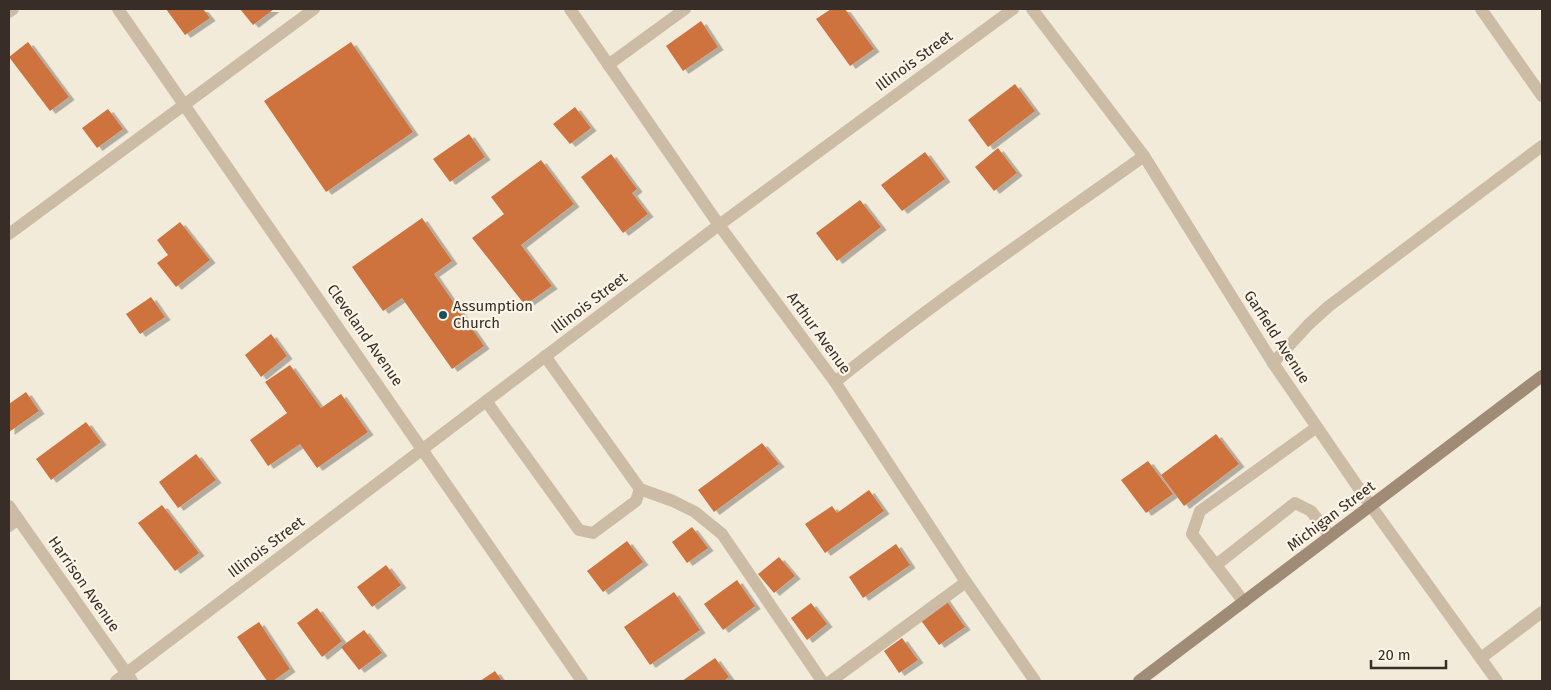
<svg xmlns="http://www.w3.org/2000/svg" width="1551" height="690" viewBox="0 0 1551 690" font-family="'Fira Sans',sans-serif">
<defs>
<filter id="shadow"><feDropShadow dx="5.5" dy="3" stdDeviation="0" flood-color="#0004"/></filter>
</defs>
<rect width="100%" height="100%" fill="#f3ebda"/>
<!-- building -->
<g fill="#ce733e" filter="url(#shadow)">
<path d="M166 9H203L210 18 185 35Z"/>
<path d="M240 9H274L253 25Z"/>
<path d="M831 9H845L874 49 850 66 816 19Z"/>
<path d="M701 21 718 47 683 71 666 46Z"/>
<path d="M28 42 69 97 50 111 9 57Z"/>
<path d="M351 42 413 132 326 192 264 101Z"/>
<path d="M1015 84 1035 111 988 147 968 120Z"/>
<path d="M575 107 591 128 570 144 553 124Z"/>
<path d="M108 109 123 129 97 148 82 128Z"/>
<path d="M469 134 485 157 450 182 433 159Z"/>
<path d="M998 148 1017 173 994 191 975 167Z"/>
<path d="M925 152 945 179 902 211 881 185Z"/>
<path d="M611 154 637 189 632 193 648 214 623 233 581 177Z"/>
<path d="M541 160 574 204 521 245 552 286 525 305 472 238 504 214 491 197Z"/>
<path d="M860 200 881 227 837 261 816 233Z"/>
<path d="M422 218 452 261 434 274 484 346 452 369 402 298 383 311 352 267Z"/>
<path d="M180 222 210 260 176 287 157 263 168 255 157 240Z"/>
<path d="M151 297 165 317 140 334 126 314Z"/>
<path d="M271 334 287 356 261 377 245 355Z"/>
<path d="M290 365 321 408 341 394 368 432 317 468 300 444 268 466 250 440 287 413 265 382Z"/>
<path d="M26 392 39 411 9 432V404Z"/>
<path d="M86 422 101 442 51 480 36 459Z"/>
<path d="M1216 434 1239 464 1184 506 1161 475Z"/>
<path d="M762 443 779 464 714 512 698 490Z"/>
<path d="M196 454 216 480 178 508 159 482Z"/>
<path d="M1148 461 1173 494 1146 513 1121 480Z"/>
<path d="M869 490 884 511 825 553 805 524 832 506 837 513Z"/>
<path d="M162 505 199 553 175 571 138 523Z"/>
<path d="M692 527 708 548 687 563 672 542Z"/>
<path d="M627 541 643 562 603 592 587 571Z"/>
<path d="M896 544 910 565 863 598 849 577Z"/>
<path d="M779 557 795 576 774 593 758 574Z"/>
<path d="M386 565 401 585 372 607 357 587Z"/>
<path d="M737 580 755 606 723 630 704 604Z"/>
<path d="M674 592 700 630 650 665 624 627Z"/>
<path d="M943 596 965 627 939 645 917 615Z"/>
<path d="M811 603 827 624 807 640 791 618Z"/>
<path d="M317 608 342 641 322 657 297 623Z"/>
<path d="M259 622 290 669 273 681H267L237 637Z"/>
<path d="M364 630 382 653 359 670 341 647Z"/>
<path d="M902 638 918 660 899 673 884 651Z"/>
<path d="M715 658 729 677 724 681H682Z"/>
<path d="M495 671 502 681H480Z"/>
</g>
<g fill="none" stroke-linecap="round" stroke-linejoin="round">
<!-- lane -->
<g stroke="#ccbca5" stroke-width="12">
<path d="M608 65 685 9"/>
<path d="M9 234 314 9"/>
<path d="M545 356 640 489 673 501 695 512 722 534 822 681"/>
<path d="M1273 363 1309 324 1329 306 1542 146"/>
<path d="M835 382C934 302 1040 230 1144 156"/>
<path d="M486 401 579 530 593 533 636 501 640 489"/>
<path d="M9 526 18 519"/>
<path d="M1216 565 1295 503 1311 511 1330 536"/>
<path d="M1244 602 1192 534 1200 511 1317 427"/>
<path d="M1481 658 1542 612"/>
<path d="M831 681 966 582"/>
</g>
<!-- street -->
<g stroke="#ccbca5" stroke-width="12">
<path d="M118 9 582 681"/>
<path d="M570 9 719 225 835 382 966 582 1035 681"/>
<path d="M1032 9 1144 156 1273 363 1371 506 1497 681"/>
<path d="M1481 9 1542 96"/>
<path d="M9 12 13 9"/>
<path d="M9 506 132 681"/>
<path d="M116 681 719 225 1013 9"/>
</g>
<!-- secondary -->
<path stroke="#a08b77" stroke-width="12" d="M1139 681 1542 376"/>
</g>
<!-- markers -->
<circle fill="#1a4f5c" stroke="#fbf4e7" stroke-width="2" cx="443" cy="315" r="5"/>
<g text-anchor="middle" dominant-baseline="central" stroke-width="4.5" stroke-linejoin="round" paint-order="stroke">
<!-- street labels -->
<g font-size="15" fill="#382e27" stroke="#fbf4e7">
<text transform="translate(914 61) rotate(-36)">Illinois Street</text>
<text transform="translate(589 303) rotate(-37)">Illinois Street</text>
<text transform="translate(819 333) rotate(54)">Arthur Avenue</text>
<text transform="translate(365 335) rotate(55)">Cleveland Avenue</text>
<text transform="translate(1277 337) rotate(57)">Garfield Avenue</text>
<text transform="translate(1331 516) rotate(-37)">Michigan Street</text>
<text transform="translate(266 547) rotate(-37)">Illinois Street</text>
<text transform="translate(84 584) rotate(55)">Harrison Avenue</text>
</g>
<!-- poi labels -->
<g font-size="15" fill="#382e27" stroke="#fbf4e7" text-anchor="start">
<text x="453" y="306">Assumption<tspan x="453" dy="17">Church</tspan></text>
</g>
</g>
<!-- border -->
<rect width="1551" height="690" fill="none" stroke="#382e27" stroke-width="20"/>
<!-- scale -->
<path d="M1371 660v8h75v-8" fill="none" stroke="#382e27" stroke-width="2.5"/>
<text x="1378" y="660" font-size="15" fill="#382e27" stroke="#fbf4e7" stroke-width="4" paint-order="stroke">20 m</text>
</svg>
